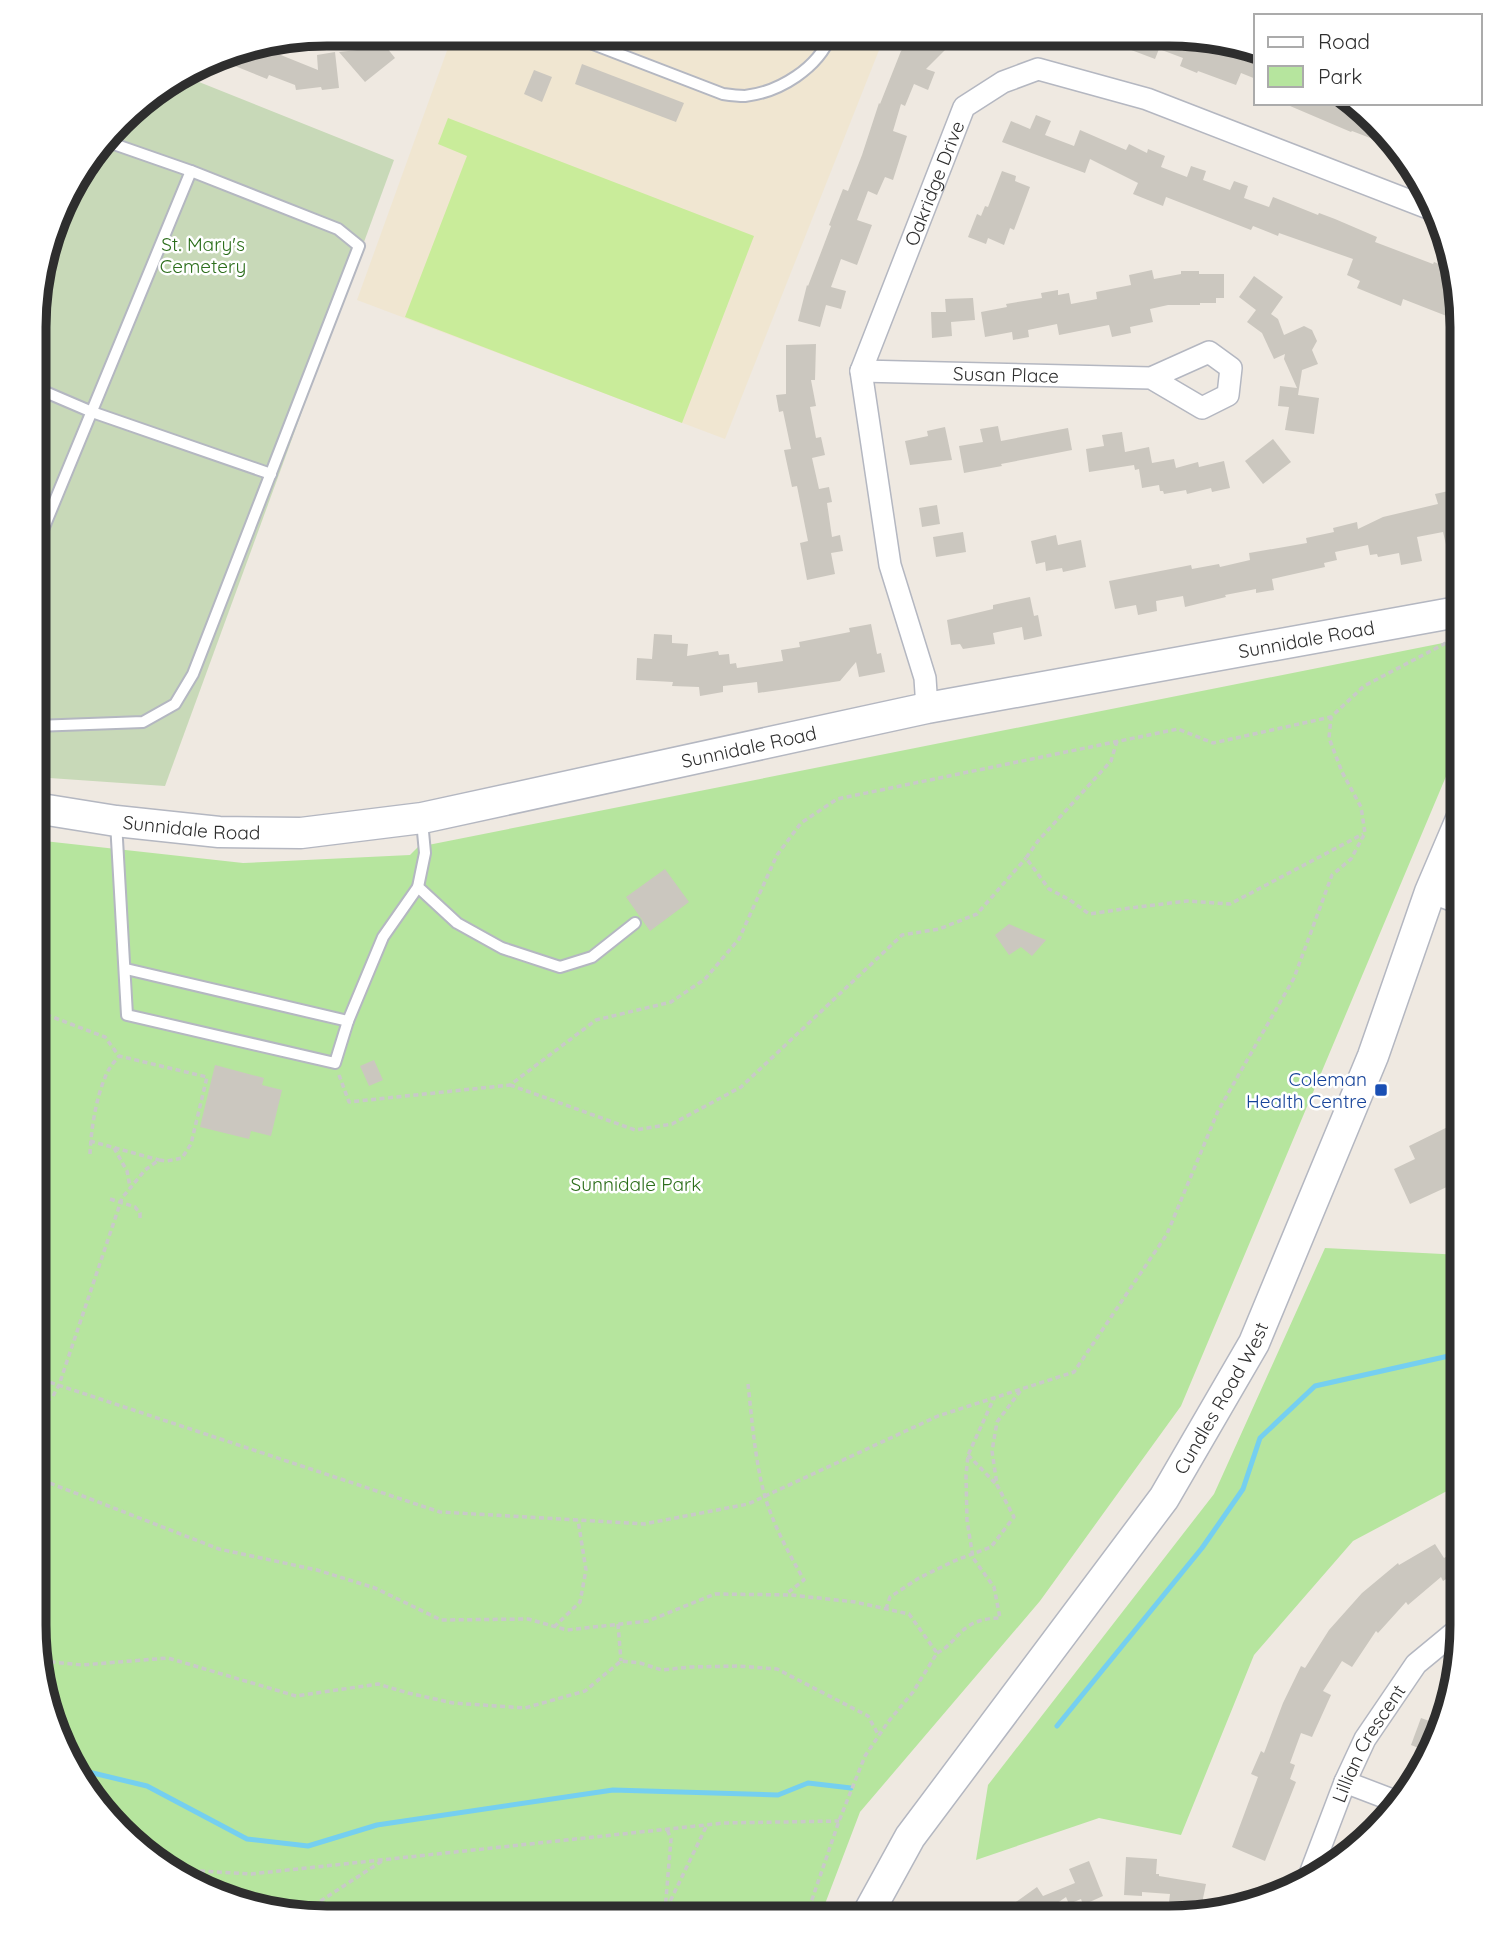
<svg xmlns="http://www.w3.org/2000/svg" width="1496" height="1951" viewBox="0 0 1496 1951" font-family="Quicksand,sans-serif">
<rect width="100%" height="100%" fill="#efe9e1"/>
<!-- education -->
<path fill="#f0e6d1" d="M453 34 885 35 725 439 357 300Z"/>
<!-- green -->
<g fill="#b6e59e">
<path d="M1463 639V736L1181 1406 1040 1601 860 1812 820 1917 289 1915 163 1868 106 1818 64 1755 33 1625 35 840 243 863 410 855 418 847Z"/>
<path d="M1325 1248 1462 1255V1483L1353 1541 1254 1655 1181 1835 1099 1818 976 1860 988 1785 1214 1494Z"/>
</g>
<!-- cemetery -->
<path fill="#c8d9b8" d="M184 76 394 160 165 786 35 777 36 288 72 180 133 106Z"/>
<!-- pitch -->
<path fill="#c9ec9a" d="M448 118 754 236 682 423 405 317 467 156 438 144Z"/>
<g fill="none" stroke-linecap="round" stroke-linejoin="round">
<!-- stream -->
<g stroke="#75cff0" stroke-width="5">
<path d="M1057 1726 1202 1548 1243 1489 1260 1438 1315 1386 1462 1353"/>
<path d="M72 1768 147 1786 247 1839 308 1846 377 1825 613 1790 778 1795 808 1783 851 1788"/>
</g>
</g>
<!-- building -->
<g fill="#cbc7bf">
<path d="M354 33H380L390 46 387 48 395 58 365 82 339 52 366 49Z"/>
<path d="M917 35H960L926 69 935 72 928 90 914 84 905 106 901 104 893 131 907 136 893 180 885 177 877 195 868 191 857 220 872 225 857 265 841 259 831 287 846 291 841 309 826 305 820 327 798 321 807 285 808 286 820 255 831 226 829 225 843 189 848 191 862 155 879 103 880 104 901 51Z"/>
<path d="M1097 35 1208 36 1256 49V79L1241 73 1236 85 1198 71 1197 73 1180 66 1183 58 1159 49 1155 59 1097 37Z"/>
<path d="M243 47 259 52 261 47 318 70 317 55 335 52 339 88 322 90 321 87 296 90 295 85 269 75 267 79 235 66Z"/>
<path d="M582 64 684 103 676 122 575 84Z"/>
<path d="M534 70 552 77 542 102 524 94Z"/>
<path d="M1283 103H1356L1391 146 1352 131 1351 132Z"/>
<path d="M1036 115 1051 121 1045 135 1074 146 1080 130 1126 150 1129 144 1147 153 1148 149 1165 156 1161 167 1187 177 1191 166 1206 171 1203 180 1230 190 1234 181 1248 186 1244 198 1269 207 1273 197 1318 215 1319 213 1335 219 1377 237 1375 242 1433 264 1434 262 1449 268 1462 322 1403 299 1401 306 1357 288 1360 281 1347 275 1353 259 1279 233 1278 236 1253 226 1251 230 1166 197 1163 206 1133 194 1138 183 1090 159 1085 173 1002 142 1011 121 1030 129Z"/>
<path d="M1002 171 1016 176 1015 181 1030 187 1014 230 1010 228 1004 245 988 238 986 244 968 237 977 214 981 216 985 206 988 207Z"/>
<path d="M1152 270 1154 279 1181 274V271H1199V274H1224V298H1216V303H1200V305H1168L1150 309 1153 322 1130 327 1131 333 1112 337 1109 325 1059 335 1057 324 1028 330 1029 337 1013 340 1012 332 985 337 981 312 1007 307 1006 304 1042 298 1041 293 1058 290V295L1069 293 1071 304 1097 299 1096 292 1131 285 1129 275Z"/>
<path d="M1254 276 1283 297 1271 314 1278 319 1284 335 1304 326 1312 330 1317 341 1312 350 1318 364 1302 370 1298 395 1319 398 1314 434 1285 430 1289 407 1278 406 1280 386 1297 388 1284 359 1285 354 1274 359 1262 333 1247 322 1256 310 1239 297Z"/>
<path d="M973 298 975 320 951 322 952 336 932 338 931 312H946L945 299Z"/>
<path d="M816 344 815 380H811L816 406 810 407 816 438 821 437 825 455 812 458 819 489 829 487 832 502 827 503 832 537 840 535 843 551 831 553 835 574 807 580 800 543 808 541 797 486 792 487 784 450 791 449 783 411 779 412 776 395 786 394V345Z"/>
<path d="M998 426 1001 441 1068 428 1072 450 1001 464 1002 466 964 473 959 446 983 442 980 429Z"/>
<path d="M945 427 952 460 910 465 905 441 928 436 927 431Z"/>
<path d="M1122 432 1125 452 1149 447 1152 463 1174 459 1176 468 1198 462 1199 467 1224 461 1230 488 1212 492 1211 488 1187 494 1186 490 1164 494 1163 491H1160L1159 485 1142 488 1139 469 1135 470 1134 465 1089 472 1086 449 1104 446 1102 435Z"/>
<path d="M1273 439 1291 462 1263 484 1245 461Z"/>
<path d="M1453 490 1463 532V550L1448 553 1443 532 1417 537 1422 561 1401 565 1399 553 1378 557 1377 554 1370 555 1368 545 1335 552 1337 560 1324 563 1325 567 1272 579 1274 590 1256 593V589L1225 595 1226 597 1185 607 1183 596 1156 601 1157 611 1138 615 1136 605 1115 609 1109 581 1181 567 1191 565 1192 569 1219 564 1220 567 1250 560 1249 553 1307 543 1306 538 1334 532 1333 528 1357 522 1358 529 1383 517 1438 504 1435 494Z"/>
<path d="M937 505 940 524 922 527 919 508Z"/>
<path d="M963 532 966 552 936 557 933 537Z"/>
<path d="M1056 535 1058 545 1081 540 1086 567 1063 572 1062 568 1046 571 1045 562 1036 564 1031 541Z"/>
<path d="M1030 597 1034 616 1038 615 1042 636 1024 640 1022 627 993 633 995 644 963 649 960 644 951 645 947 620 993 609V605Z"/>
<path d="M871 624 877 654 881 653 885 672 859 677 856 662 840 681 758 693 757 682 723 686V692L700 696 699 687 672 686 673 682 636 680 637 658 652 659 654 634 672 635V643L688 644 687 656 718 651 719 655 729 654 730 664 736 663 737 668 783 661 781 650 800 647 799 642 850 632 849 628Z"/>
<path d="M665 869 689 902 650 931 626 897Z"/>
<path d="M1009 924 1036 936 1046 940 1032 956 1021 947 1009 955 995 935Z"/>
<path d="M374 1060 383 1080 369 1086 360 1066Z"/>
<path d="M215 1065 264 1078 262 1085 282 1090 271 1136 251 1131 249 1139 200 1127Z"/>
<path d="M1462 1120V1180L1410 1204 1394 1169 1415 1159 1409 1146Z"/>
<path d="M1435 1544 1444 1558 1462 1548V1569L1443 1581 1441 1577 1408 1605 1406 1602 1378 1633 1376 1631 1352 1667 1342 1661 1323 1691 1331 1695 1312 1737 1301 1733 1290 1763 1295 1765 1290 1779 1296 1782 1265 1861 1232 1847 1258 1777 1251 1774 1261 1751 1264 1753 1283 1703 1301 1666 1305 1668 1329 1630 1362 1593 1398 1563 1399 1565Z"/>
<path d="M1421 1718 1443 1726 1431 1753 1411 1745Z"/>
<path d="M1126 1857 1157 1859 1156 1874H1159V1876L1206 1884 1201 1908 1169 1902 1170 1894 1142 1892V1896L1124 1895Z"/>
<path d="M1089 1861 1103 1896 1083 1905 1081 1899 1069 1904 1066 1897 1037 1917H1022L1013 1904 1037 1887 1043 1896 1075 1883 1069 1869Z"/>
</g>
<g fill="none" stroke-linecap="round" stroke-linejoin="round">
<defs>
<g id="service">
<path d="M567 34 723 94C730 95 738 96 745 96 780 92 818 68 831 35"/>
<path d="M36 388 92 412 271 474"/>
<path d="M35 549 191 171"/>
<path d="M35 726 143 722 175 704 193 674 359 246 338 229 191 171 105 141"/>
<path d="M422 821 425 853 418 887 457 923 502 948 560 967 592 957 635 923"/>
<path d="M116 822 127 1015 335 1063 348 1021 383 937 418 887"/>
<path d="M126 969 348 1021"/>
</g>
<g id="minor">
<path id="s1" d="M861 371 1151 378 1209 352 1231 368 1228 395 1202 408 1151 378"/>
<path id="s2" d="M927 708 925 678 890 565 861 371 964 107 1003 82 1038 69 1147 99 1436 211"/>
<path d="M1430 892 1462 904"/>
<path d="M1345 1782 1400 1803"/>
<path id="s3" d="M1307 1882 1345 1782 1365 1739 1416 1664 1462 1626"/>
</g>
<g id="secondary">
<path id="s4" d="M35 808 116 821 219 832 301 833 422 818 927 708 1463 611"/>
<path id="s5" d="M866 1917 910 1837 1164 1498 1254 1343 1373 1056 1430 892 1462 817"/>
</g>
</defs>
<!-- service casing -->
<use href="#service" stroke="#b4b7c1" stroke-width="14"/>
<!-- minor casing -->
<use href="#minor" stroke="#b4b7c1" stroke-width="24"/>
<!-- secondary casing -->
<use href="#secondary" stroke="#b4b7c1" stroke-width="33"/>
<!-- path -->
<g stroke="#c9c9c9" stroke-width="3.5" stroke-dasharray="5 3.5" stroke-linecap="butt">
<path d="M1117 741 1111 761 1038 841 1026 858 1049 889 1070 900 1089 914 1130 908 1187 901 1230 904 1363 834"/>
<path d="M339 1075 349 1102 510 1085 596 1020 671 1002 705 979 739 939 777 855 801 823 837 799 1178 729 1213 743 1331 717"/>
<path d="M510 1085 635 1130 672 1124 741 1087 902 935 939 929 977 914 1026 858"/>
<path d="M90 1141 159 1160"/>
<path d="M114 1148 127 1171 130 1187"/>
<path d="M90 1154C91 1129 96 1098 106 1075 109 1068 114 1062 119 1056"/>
<path d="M110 1199 135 1207 140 1213V1220"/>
<path d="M34 1377 440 1512 644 1524 748 1504 938 1416 1074 1372 1167 1234 1218 1111 1294 978 1332 875 1351 859 1365 833 1361 807 1342 772 1329 738 1331 717 1364 686 1446 643 1463 637"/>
<path d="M748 1384C752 1420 755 1461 765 1497 774 1526 789 1554 804 1580L785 1595"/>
<path d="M34 1413 53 1396 59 1385 122 1198 145 1170 159 1160 167 1161 182 1158 191 1144 207 1077 119 1056 105 1037 34 1010"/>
<path d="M968 1455 996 1484"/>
<path d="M34 1477 219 1549 317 1570 375 1588 441 1620 528 1619 567 1630 648 1621 715 1594 791 1595 855 1602 909 1614 937 1653 913 1692 888 1722 865 1756 839 1821 806 1917"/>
<path d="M886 1609 890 1597 919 1578 954 1561 991 1547 1014 1517 997 1485 992 1451 997 1422 1021 1390"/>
<path d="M618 1624 621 1661"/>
<path d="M554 1627 580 1602 586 1570 578 1520"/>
<path d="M937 1653C950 1647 956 1635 967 1627 977 1620 989 1618 1000 1618L994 1587 973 1558 967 1520 966 1475 968 1455 994 1398"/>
<path d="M42 1661 82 1665 168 1658 296 1696 378 1684 408 1693 453 1703 525 1708 585 1691 621 1661 640 1663 662 1670 690 1667 738 1666 777 1669 868 1716 879 1736"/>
<path d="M166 1869 251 1874 724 1823 839 1821"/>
<path d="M665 1911 671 1839 667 1829"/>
<path d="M299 1915 382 1861"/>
<path d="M663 1916 707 1825"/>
</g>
<!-- service -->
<use href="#service" stroke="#fff" stroke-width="10"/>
<!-- minor -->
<use href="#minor" stroke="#fff" stroke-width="21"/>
<!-- secondary -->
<use href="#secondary" stroke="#fff" stroke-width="30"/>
</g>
<!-- markers -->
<rect fill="#1a4fb4" stroke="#fff" stroke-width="2.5" x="1374" y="1083" width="14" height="14" rx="3.5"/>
<g text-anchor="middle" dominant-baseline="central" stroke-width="5" stroke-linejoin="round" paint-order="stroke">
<!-- street labels -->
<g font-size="19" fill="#2e2e2e" stroke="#fff">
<text stroke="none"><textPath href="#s2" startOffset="546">Oakridge Drive</textPath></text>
<text stroke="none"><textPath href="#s1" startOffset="145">Susan Place</textPath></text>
<text stroke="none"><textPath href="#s4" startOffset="1292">Sunnidale Road</textPath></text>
<text stroke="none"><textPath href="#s4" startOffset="724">Sunnidale Road</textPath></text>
<text stroke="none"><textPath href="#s4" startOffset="158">Sunnidale Road</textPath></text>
<text stroke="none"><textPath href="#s5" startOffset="630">Cundles Road West</textPath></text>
<text stroke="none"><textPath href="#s3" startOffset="152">Lillian Crescent</textPath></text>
</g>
<!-- park labels -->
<g font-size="19" fill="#2c6e1b" stroke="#fff">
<text x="203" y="244">St. Mary's<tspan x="203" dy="22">Cemetery</tspan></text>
<text x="636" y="1184">Sunnidale Park</text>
</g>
<!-- transit labels -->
<g font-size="19" fill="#164399" stroke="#fff" text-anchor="end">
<text x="1367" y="1079">Coleman<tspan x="1367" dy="22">Health Centre</tspan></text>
</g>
</g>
<!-- crop -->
<path d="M0 0H1496V1951H0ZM327 46H1169A281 281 0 0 1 1450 327V1625A281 281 0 0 1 1169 1906H327A281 281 0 0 1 46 1625V327A281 281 0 0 1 327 46Z" fill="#fff" fill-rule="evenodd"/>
<path fill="none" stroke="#2e2e2e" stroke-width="9" d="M327 46H1169A281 281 0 0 1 1450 327V1625A281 281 0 0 1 1169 1906H327A281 281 0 0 1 46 1625V327A281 281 0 0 1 327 46Z"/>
<!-- legend -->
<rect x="1254" y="14" width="228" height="91" fill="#ffffff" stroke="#ababab" stroke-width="2"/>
<rect x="1268" y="37" width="35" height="10" fill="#ffffff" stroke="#ababab" stroke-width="2"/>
<text x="1318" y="49" font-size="21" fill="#2e2e2e">Road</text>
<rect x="1268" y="66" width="35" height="21" fill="#b6e59e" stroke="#ababab" stroke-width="2"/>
<text x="1318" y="84" font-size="21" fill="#2e2e2e">Park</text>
</svg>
